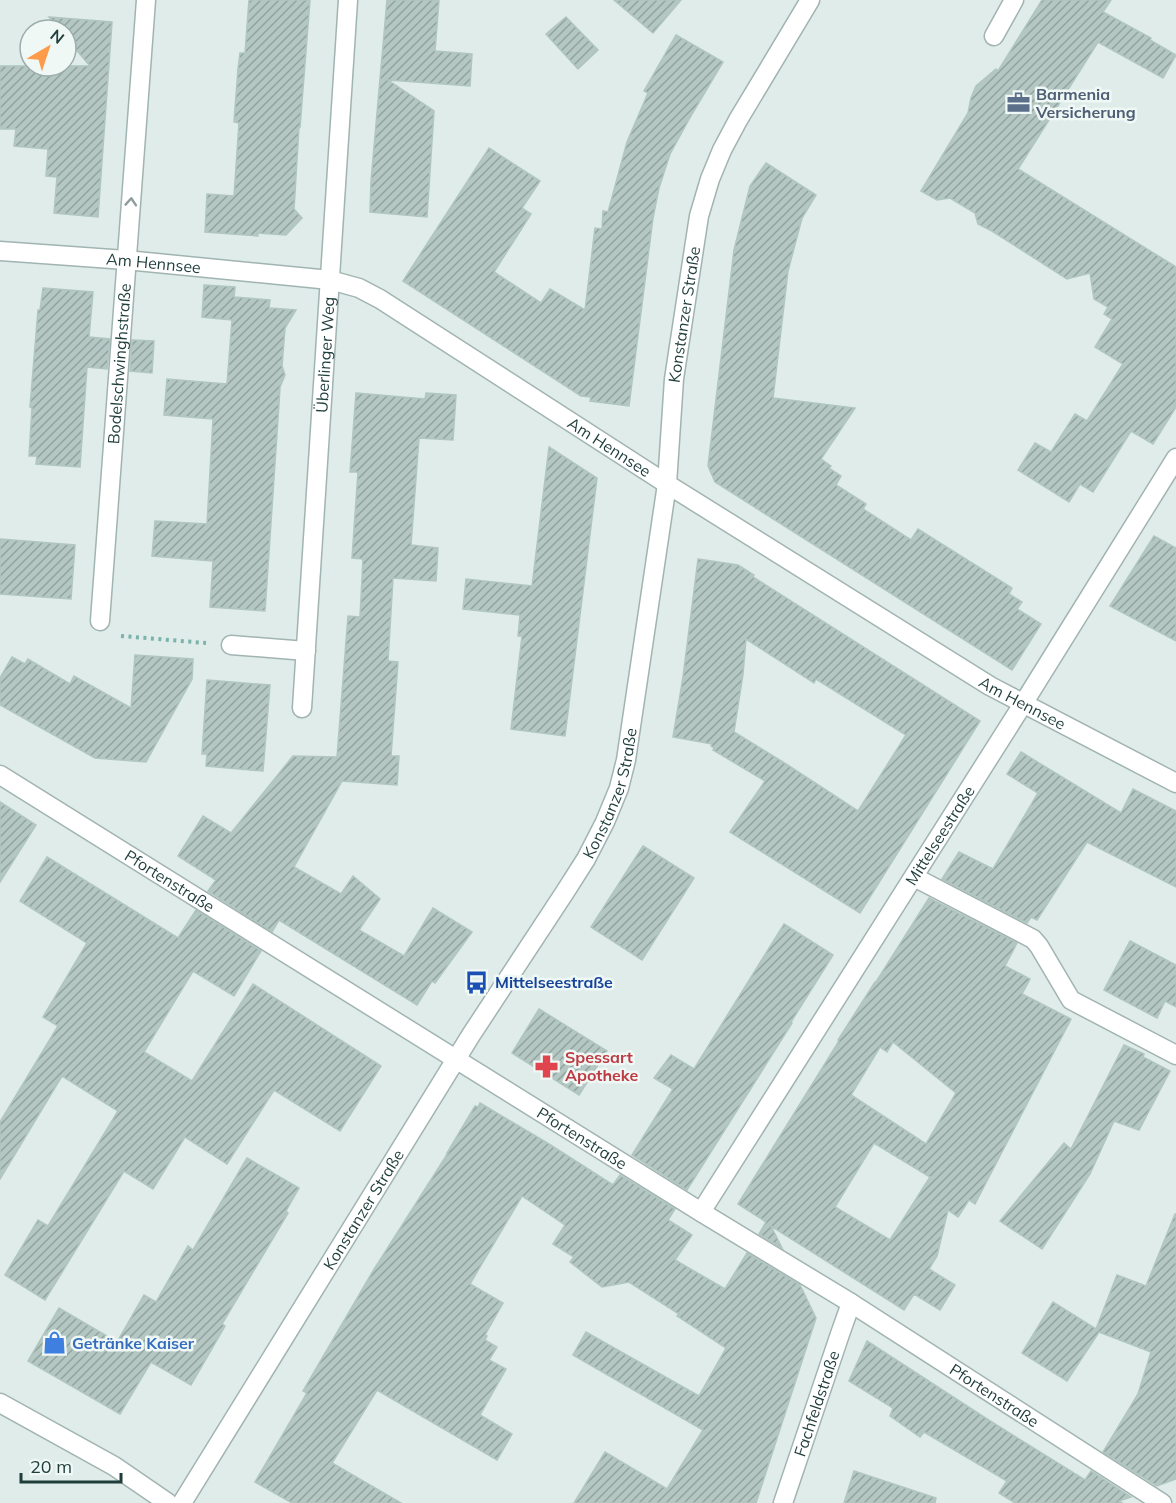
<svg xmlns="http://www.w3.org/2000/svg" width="1176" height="1503" viewBox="0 0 1176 1503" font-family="Mulish,sans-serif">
<defs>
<pattern id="building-hatch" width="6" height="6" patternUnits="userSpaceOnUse" patternTransform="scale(1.5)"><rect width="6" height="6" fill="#b4c7c2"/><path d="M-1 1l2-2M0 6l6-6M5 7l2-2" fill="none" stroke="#92a39f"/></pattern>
</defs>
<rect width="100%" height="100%" fill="#dfece9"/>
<!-- building -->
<g fill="url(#building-hatch)" stroke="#b1c6c1" stroke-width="1.5" fill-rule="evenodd">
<path d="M249 0H310L300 127H299L294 209 302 218 286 235 257 233 258 236 205 232 207 194 234 196 239 123 234 122 238 69 240 53H245Z"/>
<path d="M387 0H439L435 51 472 54 470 86 388 80 434 111 427 217 370 212 371 181Z"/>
<path d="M614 0H681L653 33Z"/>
<path d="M1042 0H1111L1103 12 1151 38 1150 40 1176 55 1163 78 1098 42 1018 169 1176 267V407L1153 444 1131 431 1093 492 1080 484 1069 502 1018 470 1035 443 1051 452 1075 414 1087 421 1123 364 1095 347 1112 319 1104 314 1108 307 1094 299 1090 273 1067 279 992 231 978 224 975 213 950 198 937 200 921 191 968 113 971 98 976 86 996 69 998 71Z"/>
<path d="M49 17 112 22 98 217 54 213 57 177 46 176 48 149 14 146 16 129H0V66H90L66 38V30H60Z"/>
<path d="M566 17 598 50 578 69 546 34Z"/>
<path d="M676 35 723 62 692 114 670 154 659 188 653 218 629 406 590 401 591 397 581 396 403 281 489 148 540 181 522 208 531 214 494 272 541 303 550 289 585 310 595 228 602 229 603 211 608 212 627 142 648 93 644 91Z"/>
<path d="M766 163 816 195 802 218 788 271 773 398 855 408 821 459 831 466 829 468 841 476 836 485 866 504 863 509 911 540 918 529 1012 588 1009 594 1022 602 1017 609 1041 624 1012 670 715 482 708 466 734 250 750 186Z"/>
<path d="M204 285 235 287 234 297 270 300 269 308 296 310 285 328 282 366 285 375 280 387 279 404 265 611 210 607 213 561 152 556 155 521 207 524 213 419 164 415 167 379 227 384 232 320 202 317Z"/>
<path d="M43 288 93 292 89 337 110 339 107 369 87 367 80 467 36 464 37 456H29L32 408 30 407 38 310H40Z"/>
<path d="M132 340 154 341 152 373 130 371Z"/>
<path d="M356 393 425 399 426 393 456 395 453 440 419 438 411 545 438 548 436 581 393 578 388 661 398 662 391 756H399L397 785 342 781 294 867 341 894 353 876 380 899 359 930 404 956 433 908 472 932 435 983 432 981 417 1005 279 920 272 932 208 891 216 880 178 856 203 816 231 833 293 756 337 757 348 616 360 617 363 559 352 558 358 472H350Z"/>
<path d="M549 447 597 478 565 736 511 729 522 636H518L520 615 463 609 466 579 532 586Z"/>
<path d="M1154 536 1176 548V641L1110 606Z"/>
<path d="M0 539 75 545 71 599 0 594Z"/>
<path d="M698 559 738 565 754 575 753 577 980 721 860 913 730 832 765 781 713 750 714 748 711 746 712 744 673 737 683 677ZM746 639 814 683 816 679 906 735 858 811 786 764 734 732 743 674Z"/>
<path d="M135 655 193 659 192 679 146 762 95 758 0 705V678L12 657 25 664 28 659 70 684 74 676 131 708Z"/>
<path d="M207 680 270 685 263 771 206 766 207 754H202Z"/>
<path d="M1021 752 1121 813 1133 789 1176 811V887L1087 842 1037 920 1031 917 1027 923 942 879 959 852 993 869 1038 793 1007 774Z"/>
<path d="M0 802 36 825 0 882Z"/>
<path d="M643 846 694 878 642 960 591 927Z"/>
<path d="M47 857 178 938 196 910 261 951 234 996 193 971 144 1052 192 1081 253 984 381 1066 340 1131 274 1090 227 1164 185 1137 153 1189 124 1171 45 1300 5 1275 38 1220 48 1226 118 1111 62 1076 0 1179V1122L58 1026 43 1017 87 943 20 901Z"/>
<path d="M929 898 1017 943 1005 966 1030 979 1022 994 1071 1019 975 1204 969 1200 958 1217 948 1210 937 1256 929 1269 955 1285 940 1310 914 1294 904 1310 771 1226 782 1248 759 1234 766 1222 738 1204 839 1041 838 1040 875 982H876ZM893 1042 956 1093 926 1144 851 1095 880 1047 887 1052ZM874 1143 930 1177 890 1240 835 1207Z"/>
<path d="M784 924 833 955 791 1022 792 1023 687 1190 632 1155 673 1089 654 1078 671 1055 694 1069Z"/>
<path d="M1130 941 1176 965V1007L1165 1001 1157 1018 1104 990Z"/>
<path d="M539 1009 607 1051 579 1095 512 1053Z"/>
<path d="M1124 1045 1144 1054 1143 1057 1170 1071 1139 1130 1114 1121 1090 1174 1042 1249 1000 1221 1064 1143 1071 1149Z"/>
<path d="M480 1103 549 1144 613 1185 620 1175 675 1209 668 1220 692 1235 675 1260 725 1289 747 1253 800 1285 816 1318 756 1503H574L605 1452 667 1489 703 1430 573 1355 586 1332 699 1396 726 1348 677 1316 679 1314 629 1282 602 1287 570 1262 574 1257 553 1244 565 1225 522 1196 470 1284 503 1303 485 1335 487 1336 485 1340 497 1347 489 1360 506 1369 480 1415 512 1434 497 1460 377 1390 332 1463 401 1503H292L255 1482 307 1393 303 1391 373 1271 448 1153H447L475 1106 478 1107Z"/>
<path d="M247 1158 299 1188 286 1211 288 1213 222 1324 225 1326 191 1385 151 1362 120 1414 28 1361 59 1308 117 1342 144 1295 156 1302 188 1246 193 1250Z"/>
<path d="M1175 1214H1176V1479L1157 1486 1103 1452 1138 1394 1151 1352 1099 1332 1067 1381 1022 1353 1053 1302 1096 1329 1117 1275 1146 1286Z"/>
<path d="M867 1341 987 1419 1085 1480 1091 1471 1131 1497 1119 1501 1122 1503H1015L999 1493 1007 1481 924 1432 920 1437 890 1416 893 1408 849 1381Z"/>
<path d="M854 1471 936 1498 935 1503H844Z"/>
</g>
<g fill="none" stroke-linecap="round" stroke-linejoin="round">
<defs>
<g id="lane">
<path d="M994 36 1014 0"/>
<path d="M231 645 306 651"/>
<path d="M914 877 1033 939 1039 946 1071 1000 1176 1055"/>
</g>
<g id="street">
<path id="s1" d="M0 251 126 260 330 280 359 288 380 299 667 484 990 686 1176 783"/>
<path id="s2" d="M100 621 146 0"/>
<path id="s3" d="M302 708 348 0"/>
<path id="s4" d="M0 775 701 1212 851 1303 1162 1503"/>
<path id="s5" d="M701 1212 1023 704 1176 458"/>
<path d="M0 1403 114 1466 168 1503"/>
<path id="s6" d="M182 1503 471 1035 565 892 586 859 605 822 619 788 626 760 667 484 674 379 699 216 710 179 722 150 738 120 810 0"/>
<path id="s7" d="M783 1503 840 1334 851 1303"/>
</g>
</defs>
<!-- lane casing -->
<use href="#lane" stroke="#a1b4b1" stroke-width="21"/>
<!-- street casing -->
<use href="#street" stroke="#a1b4b1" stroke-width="21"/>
<!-- path -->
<path stroke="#7cb2ac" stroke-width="4" stroke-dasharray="3 4.5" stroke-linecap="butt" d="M121 636 206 643"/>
<!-- lane -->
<use href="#lane" stroke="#fff" stroke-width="18"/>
<!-- street -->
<use href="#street" stroke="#fff" stroke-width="18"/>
</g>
<!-- one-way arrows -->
<defs><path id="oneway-chevron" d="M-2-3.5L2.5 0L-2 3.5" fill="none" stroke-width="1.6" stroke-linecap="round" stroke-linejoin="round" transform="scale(1.5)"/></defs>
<use stroke="#8e9e9d" href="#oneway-chevron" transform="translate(131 202) rotate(-86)"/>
<!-- icons -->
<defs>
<symbol id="office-bare" viewBox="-9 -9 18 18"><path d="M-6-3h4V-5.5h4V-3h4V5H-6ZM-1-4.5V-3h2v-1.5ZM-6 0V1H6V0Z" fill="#5c6f8a" stroke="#eff8f5" stroke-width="2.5" paint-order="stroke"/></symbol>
<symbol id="bus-bare" viewBox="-9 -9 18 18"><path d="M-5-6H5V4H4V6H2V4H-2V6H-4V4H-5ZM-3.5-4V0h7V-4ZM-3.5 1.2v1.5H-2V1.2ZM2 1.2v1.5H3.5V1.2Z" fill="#1a4fb4" stroke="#eff8f5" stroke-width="2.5" paint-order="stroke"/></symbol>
<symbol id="pharmacy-bare" viewBox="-9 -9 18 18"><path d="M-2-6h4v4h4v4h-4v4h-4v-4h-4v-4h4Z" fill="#e0444e" stroke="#eff8f5" stroke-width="2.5" paint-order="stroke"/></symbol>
<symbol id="shop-bare" viewBox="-9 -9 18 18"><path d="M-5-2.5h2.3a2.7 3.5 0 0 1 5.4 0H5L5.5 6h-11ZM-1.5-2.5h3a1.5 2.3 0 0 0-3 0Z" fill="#3f7fe0" stroke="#eff8f5" stroke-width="2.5" paint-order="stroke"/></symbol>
</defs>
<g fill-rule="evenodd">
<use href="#office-bare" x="1002" y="86" width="33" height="33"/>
<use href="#bus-bare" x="460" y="966" width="33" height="33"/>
<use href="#pharmacy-bare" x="530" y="1050" width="33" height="33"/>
<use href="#shop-bare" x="38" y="1326" width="33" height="33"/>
</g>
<g text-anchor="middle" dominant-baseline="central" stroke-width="5" stroke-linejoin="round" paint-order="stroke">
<!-- service labels -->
<g font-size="16" font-weight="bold" fill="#4e5e75" stroke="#eff8f5" text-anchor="start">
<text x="1036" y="94">Barmenia<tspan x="1036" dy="18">Versicherung</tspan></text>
</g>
<!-- street labels -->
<g font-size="16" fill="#1e3d3b" stroke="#eff8f5">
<text stroke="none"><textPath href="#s1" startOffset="154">Am Hennsee</textPath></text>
<text stroke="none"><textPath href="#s6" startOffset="1317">Konstanzer Straße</textPath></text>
<text stroke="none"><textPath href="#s3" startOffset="354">Überlinger Weg</textPath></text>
<text stroke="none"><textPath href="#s2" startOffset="258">Bodelschwinghstraße</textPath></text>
<text stroke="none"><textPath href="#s1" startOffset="658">Am Hennsee</textPath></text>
<text stroke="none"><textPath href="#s1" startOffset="1144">Am Hennsee</textPath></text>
<text stroke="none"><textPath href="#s6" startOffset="831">Konstanzer Straße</textPath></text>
<text stroke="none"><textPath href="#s5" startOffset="446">Mittelseestraße</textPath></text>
<text stroke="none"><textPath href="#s4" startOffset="200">Pfortenstraße</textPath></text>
<text stroke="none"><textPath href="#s4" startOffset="686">Pfortenstraße</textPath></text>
<text stroke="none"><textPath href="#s6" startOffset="345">Konstanzer Straße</textPath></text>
<text stroke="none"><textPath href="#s4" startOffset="1172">Pfortenstraße</textPath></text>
<text stroke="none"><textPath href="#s7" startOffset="105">Fachfeldstraße</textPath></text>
</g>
<!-- transit labels -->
<g font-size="16" font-weight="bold" fill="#164399" stroke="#eff8f5" text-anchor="start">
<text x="495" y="982">Mittelseestraße</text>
</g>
<!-- health labels -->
<g font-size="16" font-weight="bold" fill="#be3a42" stroke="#eff8f5" text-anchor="start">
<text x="565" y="1057">Spessart<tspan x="565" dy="18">Apotheke</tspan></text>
</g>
<!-- shop labels -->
<g font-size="16" font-weight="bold" fill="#366cbe" stroke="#eff8f5" text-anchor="start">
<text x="72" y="1343">Getränke Kaiser</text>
</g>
</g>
<!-- north arrow -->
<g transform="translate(48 48) rotate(39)"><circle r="28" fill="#eff8f5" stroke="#9badab" stroke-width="1.5"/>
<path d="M0-4.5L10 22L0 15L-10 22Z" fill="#fe9b4a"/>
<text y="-9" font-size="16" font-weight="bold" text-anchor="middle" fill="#1e3d3b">N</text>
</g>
<!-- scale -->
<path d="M21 1473v9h100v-9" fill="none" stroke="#1e3d3b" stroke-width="3"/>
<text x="30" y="1473" font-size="18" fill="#1e3d3b" stroke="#eff8f5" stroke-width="4.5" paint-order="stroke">20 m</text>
</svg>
